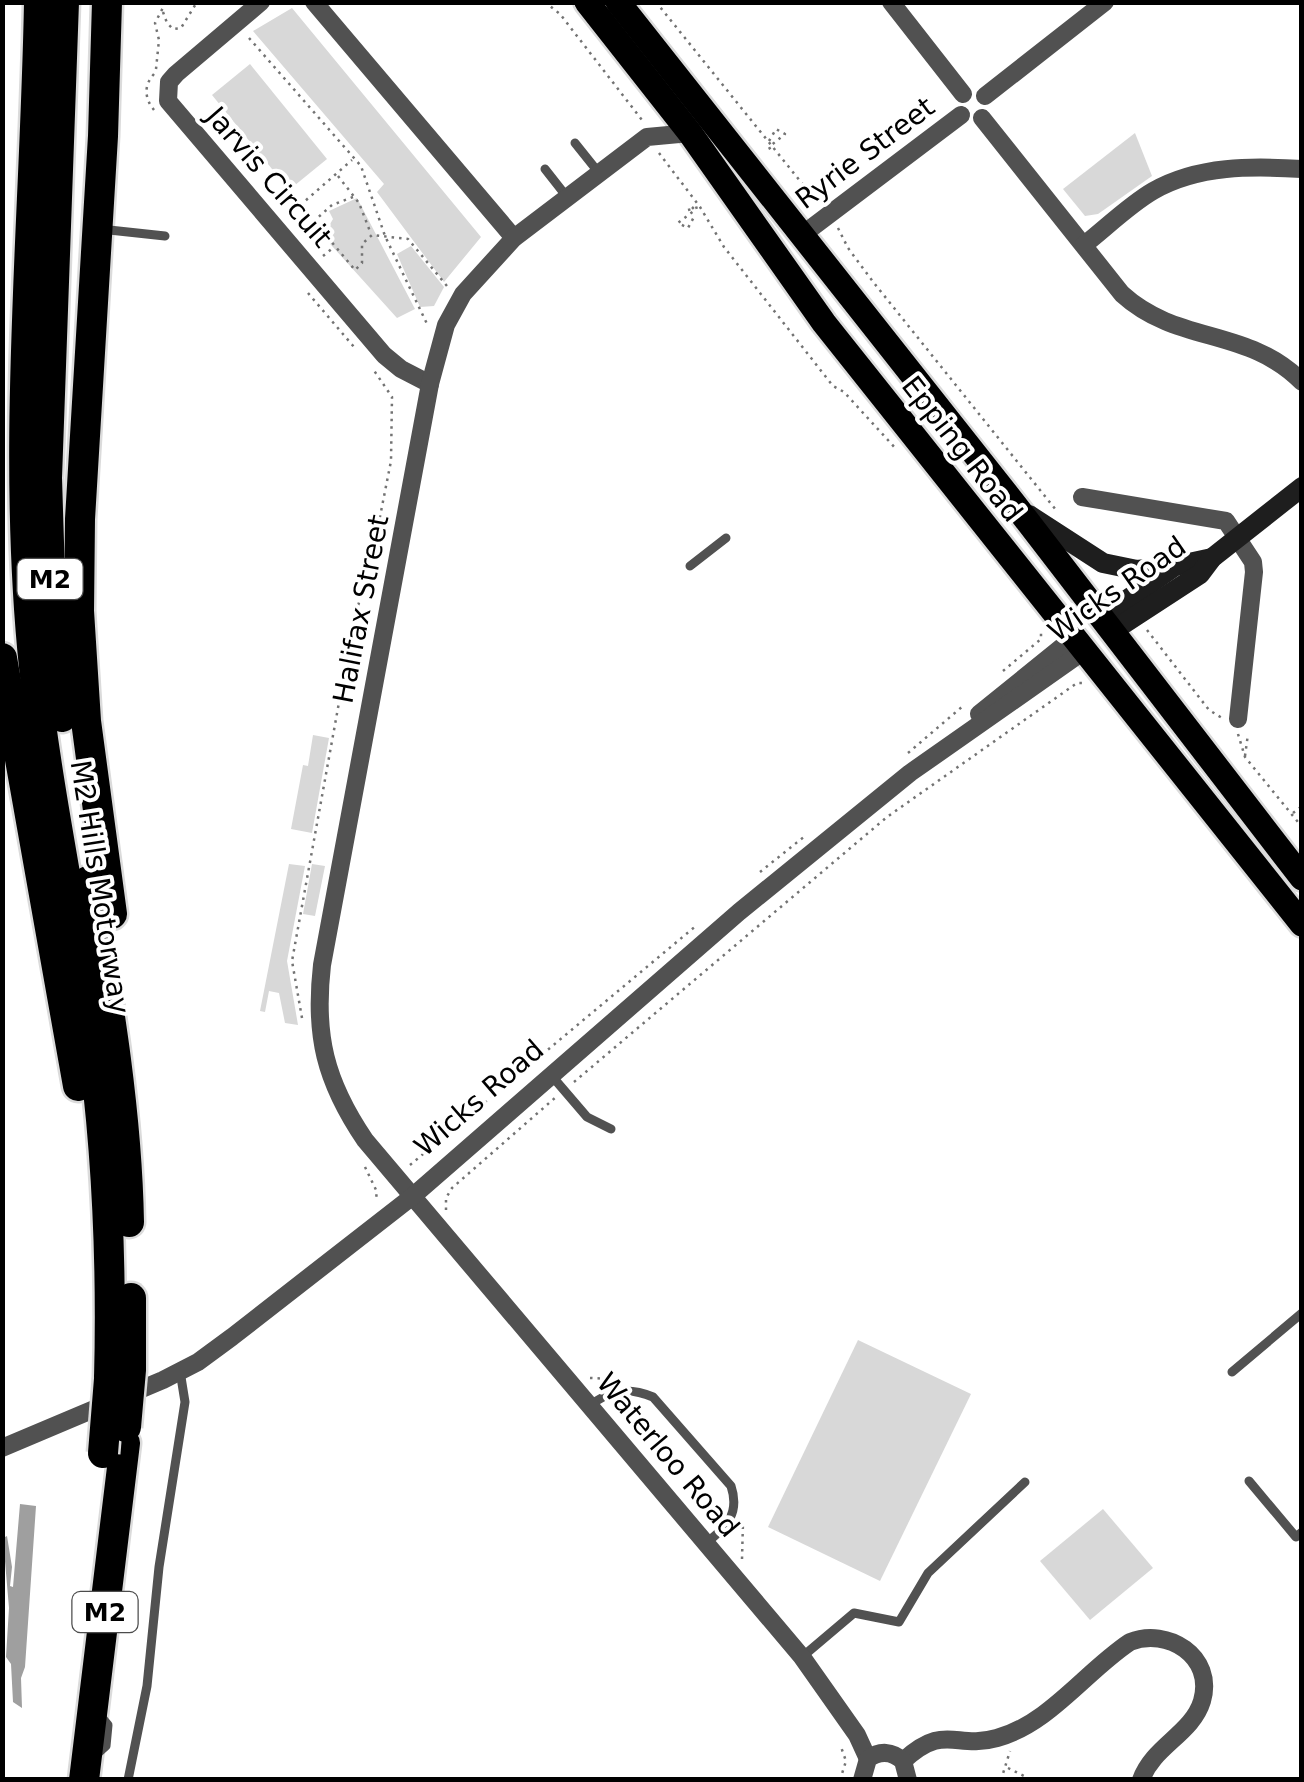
<svg xmlns="http://www.w3.org/2000/svg" width="1304" height="1782" viewBox="0 0 1304 1782" font-family="'DejaVu Sans',sans-serif">
<rect width="100%" height="100%" fill="#fff"/>
<!-- green -->
<g fill="#d8d8d8">
<path d="M292 8 481 237 444 282 377 192 384 184 253 31Z"/>
<path d="M250 64 327 159 289 190 212 95Z"/>
<path d="M1135 133 1152 176 1098 214 1085 216 1063 189Z"/>
<path d="M357 198 415 309 397 318 323 236 333 219 329 211Z"/>
<path d="M411 246 444 287 434 306 420 307 397 254Z"/>
<path d="M313 735 329 738 312 833 291 829 303 765 308 766Z"/>
<path d="M289 864 305 866 287 961 298 1025 285 1023 279 993 269 991 265 1012 260 1011Z"/>
<path d="M312 864 325 866 315 916 303 914Z"/>
<path d="M858 1340 971 1394 880 1581 768 1527Z"/>
<path d="M1103 1509 1153 1568 1090 1620 1040 1561Z"/>
</g>
<!-- water -->
<path fill="#9f9f9f" d="M20 1504 36 1506 25 1667 21 1678 22 1708 13 1702 11 1664 6 1657 9 1608 3 1538 7 1536 12 1567 10 1586 13 1587Z"/>
<g fill="none" stroke-linecap="round" stroke-linejoin="round">
<defs>
<g id="primary">
<path d="M587 2 690 133 824 323 1302 924"/>
<path d="M618 2 1015 505 1302 878"/>
</g>
<g id="motorway">
<path d="M39 2C35 223 11 446 34 667 47 790 74 911 91 1033 107 1148 112 1263 109 1379"/>
<path d="M107 2 103 136 80 519 79 611 86 721 112 914"/>
<path d="M2 658 78 1086"/>
<path d="M62 717 51 607 47 478 64 2"/>
<path d="M88 881C107 994 127 1108 129 1222"/>
<path d="M131 1370V1298"/>
<path d="M84 1780 125 1443"/>
</g>
</defs>
<!-- primary casing -->
<use href="#primary" stroke="#dbdbdb" stroke-width="30"/>
<!-- motorway casing -->
<use href="#motorway" stroke="#dbdbdb" stroke-width="35"/>
<!-- path -->
<g stroke="#737373" stroke-width="2.5" stroke-dasharray="2.5 5" stroke-linecap="butt">
<path d="M545 2 560 14 642 120"/>
<path d="M656 2 817 202"/>
<path d="M163 12 167 23 173 29 181 28 197 2"/>
<path d="M249 38 361 166 385 236 428 326"/>
<path d="M156 69 159 40 155 23 166 2"/>
<path d="M154 74C143 86 145 99 154 110"/>
<path d="M659 153 700 207 724 247 833 386 844 392 897 450"/>
<path d="M338 176 359 203 371 234"/>
<path d="M353 197 332 205 314 221 355 270 362 263V244L372 235 408 239 447 286"/>
<path d="M688 210 699 207"/>
<path d="M289 215 352 160"/>
<path d="M838 228 848 248 874 283 1056 510"/>
<path d="M323 256 334 247"/>
<path d="M308 293 354 347"/>
<path d="M1147 630 1209 710 1222 718"/>
<path d="M1003 671 1041 639V632"/>
<path d="M1238 734 1245 757 1302 827"/>
<path d="M908 753 963 706"/>
<path d="M1245 756 1248 734"/>
<path d="M1293 813 1302 806"/>
<path d="M760 872 805 836"/>
<path d="M302 1018 292 961 354 620 372 557 391 461 392 397 373 369"/>
<path d="M574 1082 887 817 1077 683H1085"/>
<path d="M410 1165 697 925"/>
<path d="M365 1167 377 1192 376 1198"/>
<path d="M446 1210V1198L452 1188 556 1097"/>
<path d="M590 1378 612 1379"/>
<path d="M742 1559 743 1522"/>
<path d="M1008 1768 1032 1780"/>
<path d="M840 1780 846 1761 841 1747"/>
<path d="M1001 1780 1010 1751"/>
<path d="M1098 1780 1126 1778"/>
</g>
<!-- service -->
<g stroke="#515151" stroke-width="9">
<path d="M575 143 599 173"/>
<path d="M545 169 567 197"/>
<path d="M100 229 165 236"/>
<path d="M690 566 726 538"/>
<path d="M551 1075 587 1117 611 1129"/>
<path d="M1232 1372 1302 1313"/>
<path d="M590 1406C610 1389 629 1387 653 1397L731 1486C740 1513 727 1527 706 1543"/>
<path d="M1249 1481 1296 1537 1302 1532"/>
<path d="M802 1657 854 1613 899 1622 928 1573 1025 1482"/>
<path d="M96 1755 106 1746 108 1725 98 1713"/>
<path d="M128 1780 147 1686 159 1567 185 1402 180 1371"/>
</g>
<!-- minor -->
<g stroke="#515151" stroke-width="18">
<path d="M261 2 176 74 169 82 168 101 384 355 401 369 430 384"/>
<path d="M314 2 514 238"/>
<path d="M891 2 963 94"/>
<path d="M985 96 1105 2"/>
<path d="M982 118 1122 294C1178 345 1248 327 1302 382"/>
<path d="M690 133 647 137 514 238 463 294 446 325 430 384 322 965C314 1035 325 1081 365 1140L802 1657 857 1735 868 1759"/>
<path d="M802 235 961 115"/>
<path d="M1084 245C1107 227 1129 205 1153 191 1198 165 1253 166 1302 169"/>
<path d="M1082 497 1226 521 1253 562 1254 572 1238 719"/>
<path d="M979 714 1073 638"/>
<path d="M2 1448 163 1380 198 1362 232 1337 413 1196 739 912 910 773 1084 651"/>
<path d="M903 1761C945 1722 955 1750 997 1738 1049 1724 1086 1671 1130 1642 1167 1627 1215 1656 1202 1701 1192 1734 1153 1746 1141 1780"/>
<path d="M862 1780 868 1759C880 1750 892 1751 903 1761L908 1780"/>
</g>
<!-- secondary -->
<g stroke="#1e1e1e" stroke-width="20">
<path d="M1029 515 1103 563 1137 570 1175 566"/>
<path d="M1101 618 1175 566 1212 558"/>
<path d="M1111 632 1200 574 1212 558 1302 487"/>
</g>
<!-- primary -->
<use href="#primary" stroke="#000" stroke-width="25"/>
<!-- motorway -->
<use href="#motorway" stroke="#000" stroke-width="30"/>
<defs>
<g id="motorway-bridge">
<path d="M126 1427 131 1370"/>
<path d="M103 1453 109 1379"/>
</g>
</defs>
<!-- motorway-bridge casing -->
<use href="#motorway-bridge" stroke="#dbdbdb" stroke-width="35" stroke-linecap="butt"/>
<!-- path-bridge -->
<g stroke="#737373" stroke-width="2.5" stroke-dasharray="2.5 5" stroke-linecap="butt">
<path d="M769 141 776 129 785 134 769 147 771 151"/>
<path d="M692 207 695 210 678 223 688 228 695 215"/>
</g>
<!-- motorway-bridge -->
<use href="#motorway-bridge" stroke="#000" stroke-width="30"/>
</g>
<g text-anchor="middle" dominant-baseline="central" stroke-width="8" stroke-linejoin="round" paint-order="stroke">
<!-- shield labels -->
<g fill="#fff" stroke="#4c4c4c" stroke-width="2.5">
<rect x="17.5" y="559" width="65" height="40" rx="8"/>
<rect x="72.5" y="1592" width="65" height="40" rx="8"/>
</g>
<g font-size="25" font-weight="bold" fill="#000">
<text x="50" y="579">M2</text>
<text x="105" y="1612">M2</text>
</g>
<!-- street labels -->
<g font-size="28" fill="#000" stroke="#fff">
<text transform="translate(865 153) rotate(-37)">Ryrie Street</text>
<text transform="translate(269 177) rotate(49)">Jarvis Circuit</text>
<text transform="translate(962 449) rotate(52)">Epping Road</text>
<text transform="translate(1117 589) rotate(-35)">Wicks Road</text>
<text transform="translate(361 609) rotate(-79)">Halifax Street</text>
<text transform="translate(100 887) rotate(81)">M2 Hills Motorway</text>
<text transform="translate(479 1098) rotate(-41)">Wicks Road</text>
<text transform="translate(668 1455) rotate(50)">Waterloo Road</text>
</g>
</g>
<!-- border -->
<rect width="1304" height="1782" fill="none" stroke="#000000" stroke-width="10"/>
</svg>
